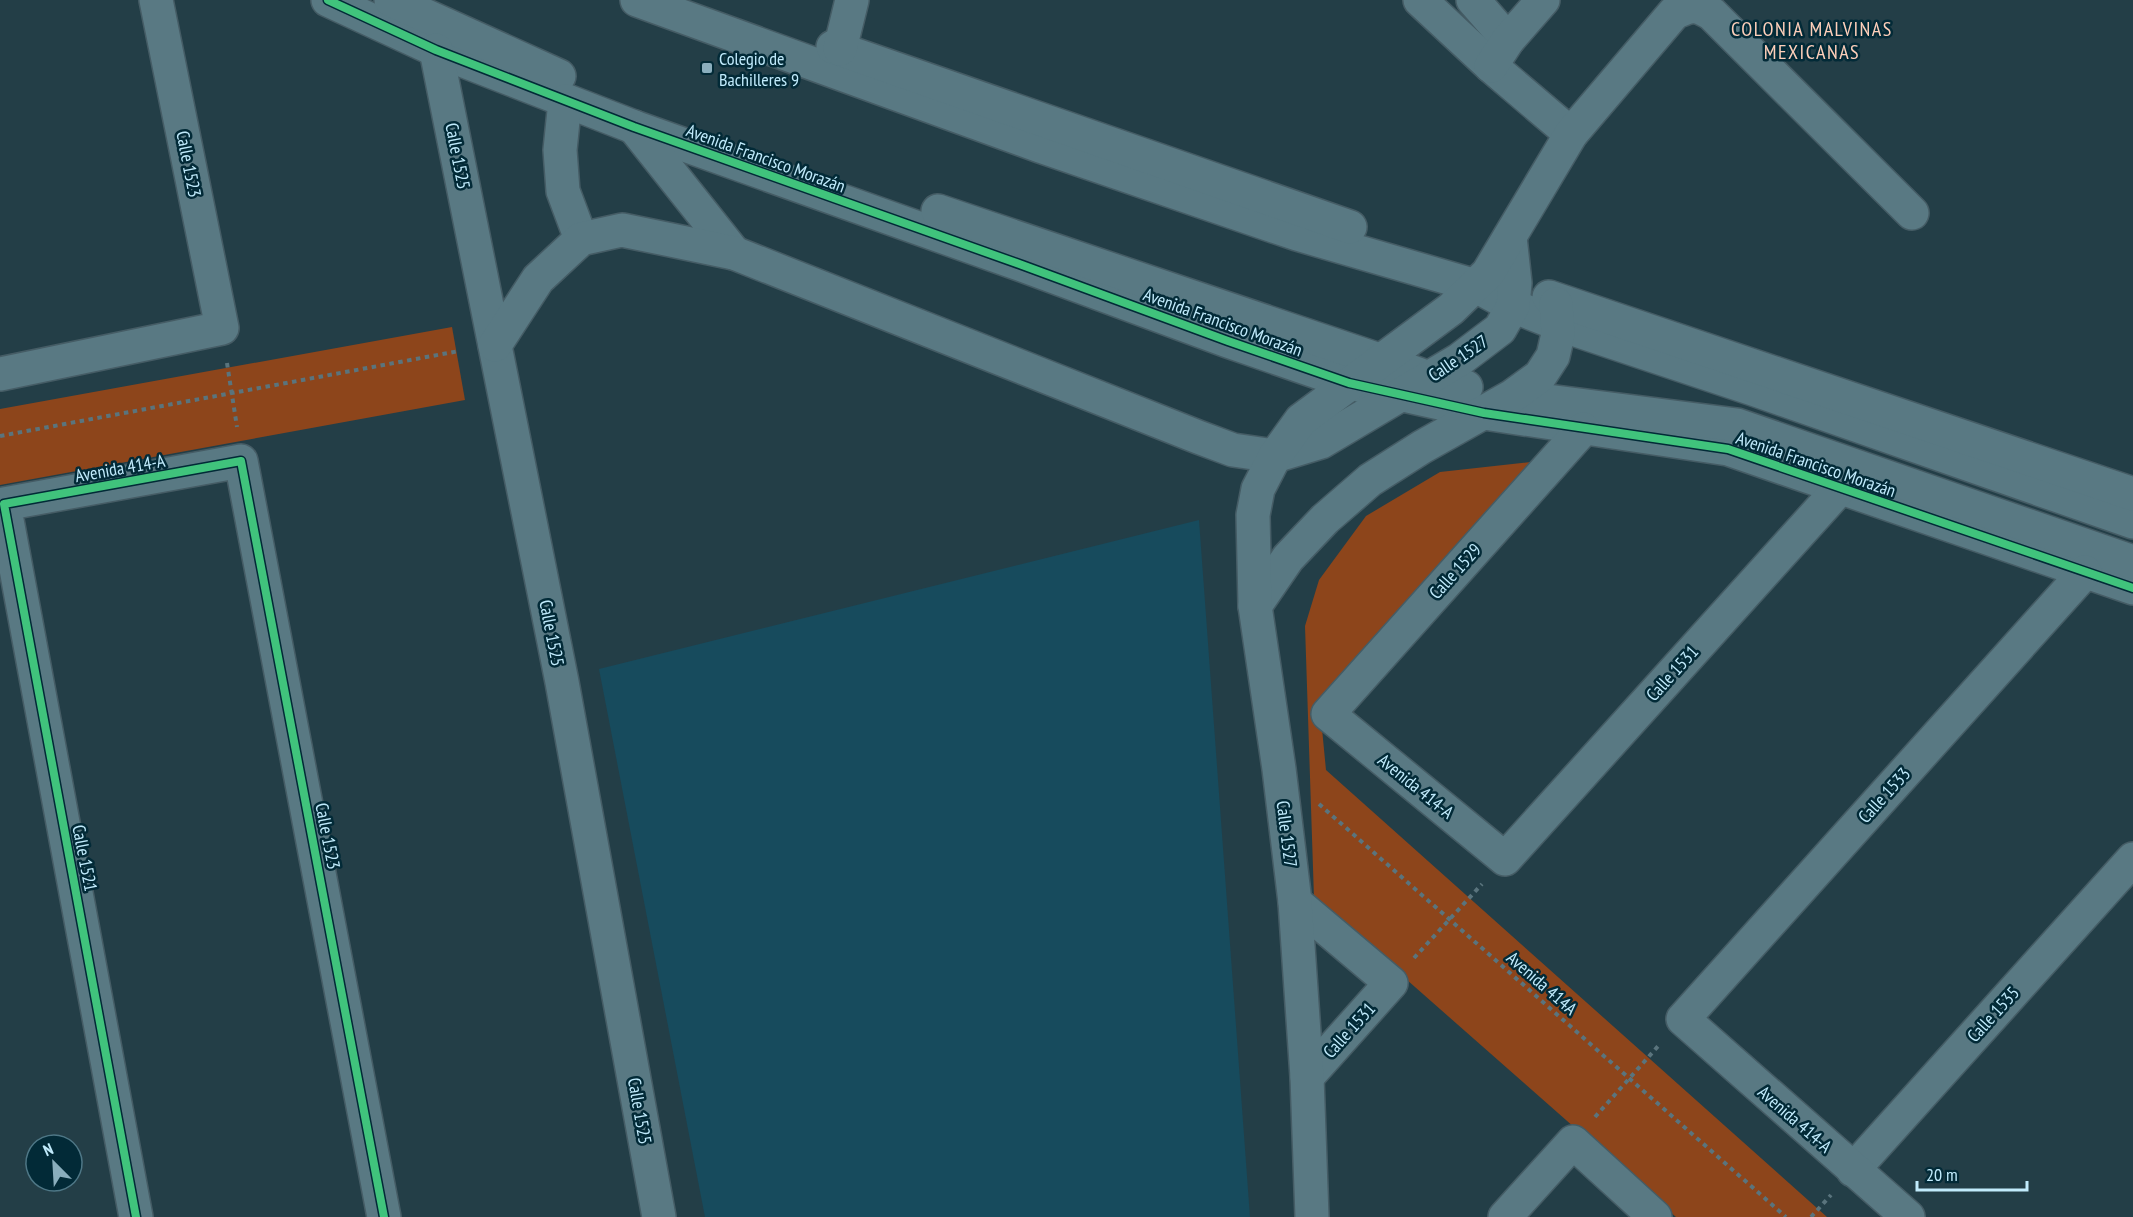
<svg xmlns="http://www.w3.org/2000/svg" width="2133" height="1217" viewBox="0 0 2133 1217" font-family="'PT Sans Narrow',sans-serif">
<rect width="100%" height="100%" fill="#233e47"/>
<!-- built -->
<path fill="#174b5d" d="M1199 520 1250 1217H705L599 669Z"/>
<!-- green -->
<g fill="#8d451b">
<path d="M452 327 465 400 0 485V409Z"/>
<path d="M1540 461 1320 708 1326 770 1827 1217H1676L1314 898 1305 626 1319 580 1366 516 1440 472Z"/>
</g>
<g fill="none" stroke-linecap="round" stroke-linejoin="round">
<defs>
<g id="minor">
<path d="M328 0 436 50 634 127 1022 265 1228 341 1349 383 1484 413 1728 449 2133 588"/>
<path d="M391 0 559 76"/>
<path d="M637 0 1040 146 1297 234 1476 286 1513 306 1558 324 1753 389 2133 522"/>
<path d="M1420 0 1491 66 1571 134"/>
<path d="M1473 0 1508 40"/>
<path d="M833 47 1350 227"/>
<path d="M840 49 852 0"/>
<path d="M436 50 562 682 659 1217"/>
<path d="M1491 66 1508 40 1543 0"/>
<path d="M565 101 560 150 563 191 581 239"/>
<path d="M634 127 734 253"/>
<path d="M938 211 1382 361 1429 378 1466 387"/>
<path d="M1549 297 2133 494"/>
<path d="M495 345 538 279 581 239 622 230 734 253 1198 437 1233 450 1275 456 1321 442 1459 360 1500 329 1513 306 1515 283 1510 237"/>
<path d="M0 374 222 328 156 0"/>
<path d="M1532 399 1737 425 2133 562"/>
<path d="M1583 429 1328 714 1505 859 1840 488"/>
<path d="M1255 606 1288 558 1325 519 1370 480 1422 447 1511 397 1540 376 1553 356 1558 334 1556 304"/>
<path d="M1295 902 1391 983 1307 1077"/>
<path d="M1853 1170 2133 859"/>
<path d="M136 1217 4 504 241 461 384 1217"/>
<path d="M1312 1217 1307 1077 1295 902 1279 769 1255 606 1253 515 1258 489 1275 456 1301 420 1451 309 1488 273 1571 134 1674 13C1691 5 1696 4 1712 14L1912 213"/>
<path d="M1505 1217 1573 1142 1655 1217"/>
<path d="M1908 1217 1683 1019 2085 572"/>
</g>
</defs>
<!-- minor casing -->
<use href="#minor" stroke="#455c65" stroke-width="36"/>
<!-- path -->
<g stroke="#5a747d" stroke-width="4" stroke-dasharray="4.5 4.5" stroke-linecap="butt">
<path d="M227 363 237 427"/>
<path d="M0 436 459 351"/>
<path d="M1319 804 1786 1217"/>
<path d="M1414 958 1482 884"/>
<path d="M1595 1117 1660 1044"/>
<path d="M1811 1217 1831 1195"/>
</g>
<!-- minor -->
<use href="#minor" stroke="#597983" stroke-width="33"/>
<defs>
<g id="cycleway">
<path d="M328 0 436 50 634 127 1022 265 1228 341 1349 383 1484 413 1728 449 2133 588"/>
<path d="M136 1217 4 504 241 461 384 1217"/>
</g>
</defs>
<!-- cycleway casing -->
<use href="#cycleway" stroke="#022a37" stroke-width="11"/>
<!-- cycleway -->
<use href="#cycleway" stroke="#40c37c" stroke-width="8"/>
</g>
<!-- markers -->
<rect fill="#8aaebd" stroke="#022a37" stroke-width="2" x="701" y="62" width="12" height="12" rx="3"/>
<g text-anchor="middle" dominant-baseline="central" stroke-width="5" stroke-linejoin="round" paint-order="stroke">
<!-- poi labels -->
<g font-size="18" fill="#c1ebfc" stroke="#022a37" text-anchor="start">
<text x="719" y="58">Colegio de<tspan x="719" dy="21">Bachilleres 9</tspan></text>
</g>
<!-- street labels -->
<g font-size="18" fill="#c1ebfc" stroke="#022a37">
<text transform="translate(458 156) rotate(79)">Calle 1525</text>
<text transform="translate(766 158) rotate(20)">Avenida Francisco Morazán</text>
<text transform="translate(189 164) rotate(79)">Calle 1523</text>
<text transform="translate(1223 322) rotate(20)">Avenida Francisco Morazán</text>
<text transform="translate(1458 358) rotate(-34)">Calle 1527</text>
<text transform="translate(1816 464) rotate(19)">Avenida Francisco Morazán</text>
<text transform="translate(120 468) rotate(-10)">Avenida 414-A</text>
<text transform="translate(1455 571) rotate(-48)">Calle 1529</text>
<text transform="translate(552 633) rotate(79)">Calle 1525</text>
<text transform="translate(1672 673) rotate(-48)">Calle 1531</text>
<text transform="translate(1416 786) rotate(39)">Avenida 414-A</text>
<text transform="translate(1884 795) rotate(-48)">Calle 1533</text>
<text transform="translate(1287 834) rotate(83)">Calle 1527</text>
<text transform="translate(328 836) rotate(79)">Calle 1523</text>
<text transform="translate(85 858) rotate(79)">Calle 1521</text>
<text transform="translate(1542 983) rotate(41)">Avenida 414A</text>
<text transform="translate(1993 1014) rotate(-48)">Calle 1535</text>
<text transform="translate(1349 1030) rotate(-48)">Calle 1531</text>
<text transform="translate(640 1111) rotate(80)">Calle 1525</text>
<text transform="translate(1795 1119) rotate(41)">Avenida 414-A</text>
</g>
<!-- neighbourhood labels -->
<g font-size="20" letter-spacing="1.5" fill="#fdcfba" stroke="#022a37">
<text x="1812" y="29">COLONIA MALVINAS<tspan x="1812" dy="23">MEXICANAS</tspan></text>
</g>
</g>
<!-- north arrow -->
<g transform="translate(54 1163) rotate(336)"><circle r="28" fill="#022a37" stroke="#4e7786" stroke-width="1.5"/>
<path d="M0-4.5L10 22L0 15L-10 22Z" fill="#8aaebd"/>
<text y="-9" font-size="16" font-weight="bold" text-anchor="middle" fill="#c1ebfc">N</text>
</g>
<!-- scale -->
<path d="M1917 1181v9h110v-9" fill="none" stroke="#c1ebfc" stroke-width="3"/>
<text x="1926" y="1181" font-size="18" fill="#c1ebfc" stroke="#022a37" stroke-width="4.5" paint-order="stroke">20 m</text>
</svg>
